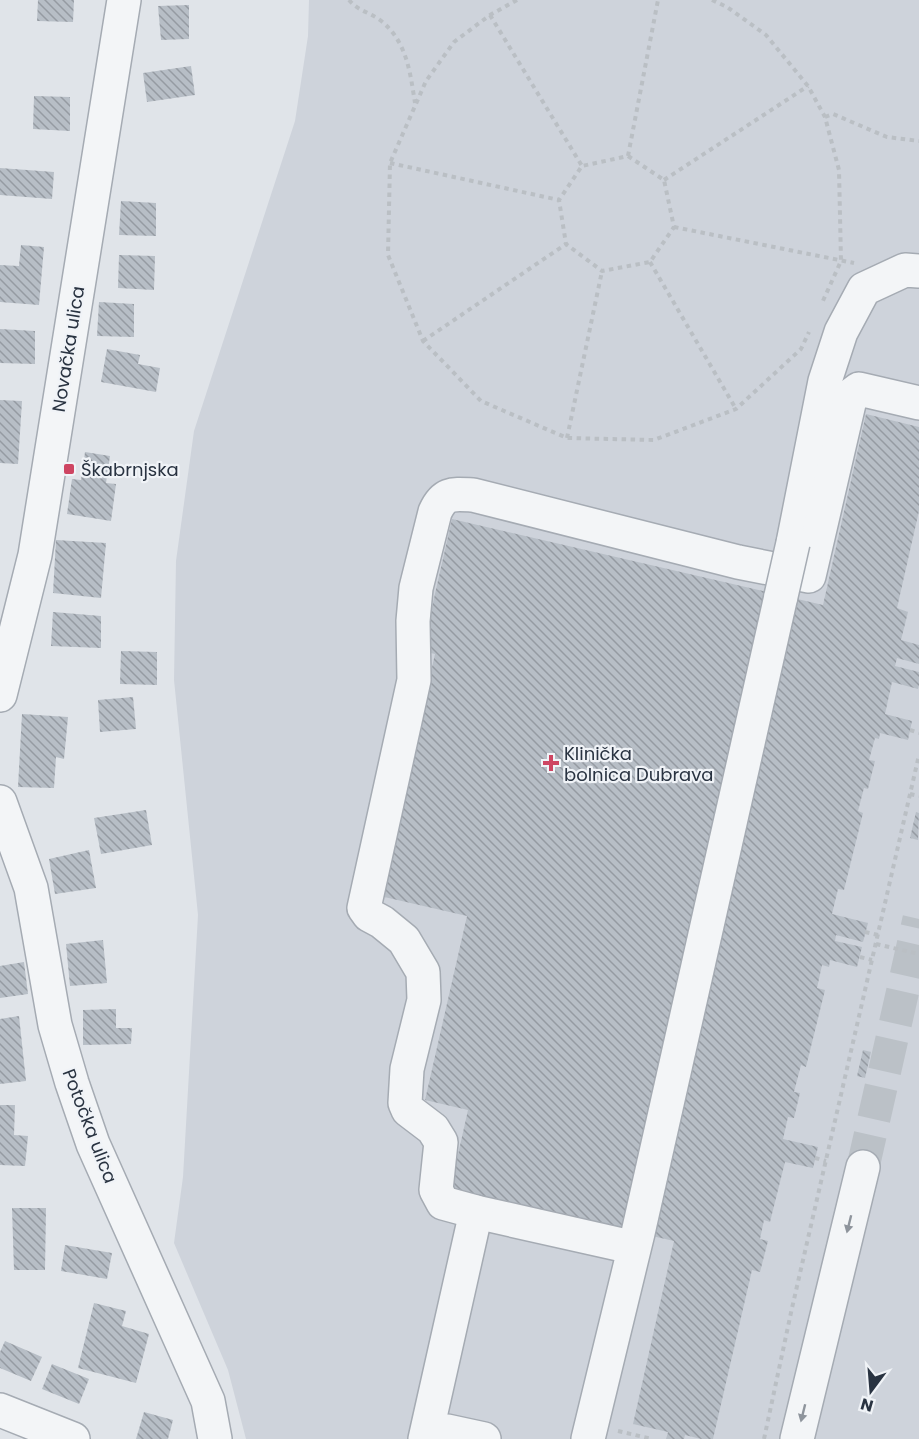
<svg xmlns="http://www.w3.org/2000/svg" width="919" height="1439" viewBox="0 0 919 1439" font-family="Poppins,sans-serif">
<defs>
<pattern id="building-back-hatch" width="6" height="6" patternUnits="userSpaceOnUse" patternTransform="scale(1.5)"><rect width="6" height="6" fill="#b7bec6"/><path d="M-1 5l2 2M0 0l6 6M5-1l2 2" fill="none" stroke="#959ba2"/></pattern>
</defs>
<rect width="100%" height="100%" fill="#e0e4e9"/>
<!-- built -->
<path fill="#ced3db" d="M309 0H919V1439H246L228 1370 174 1243 183 1177 198 915 174 680 176 561 194 431 295 121 308 36Z"/>
<!-- building -->
<g fill="url(#building-back-hatch)">
<path d="M38 0H74L73 22 37 21Z"/>
<path d="M189 5V39L161 40 158 6Z"/>
<path d="M191 66 195 95 147 102 143 73Z"/>
<path d="M34 96 70 97V131L33 129Z"/>
<path d="M0 168 54 172 52 199 0 195Z"/>
<path d="M121 201 156 203V236L119 235Z"/>
<path d="M21 245 44 247 39 305 0 302V265L19 266Z"/>
<path d="M119 255 155 256 154 290 118 288Z"/>
<path d="M99 302 134 304V337L97 336Z"/>
<path d="M0 329 35 331V364L0 363Z"/>
<path d="M107 349 140 355 138 364 160 368 156 392 101 382Z"/>
<path d="M0 400 22 401 18 464 0 463Z"/>
<path d="M866 414 919 427V511L897 608 908 612 901 640 919 645V664L897 658 895 666 919 672V685L918 689 892 682 885 714 912 721 908 740 880 733 879 739 875 738 869 760 875 761 868 789 864 788 858 811 863 813 844 890 838 889 832 914 868 923 863 942 836 935 835 941 862 947 857 967 830 960 829 967 822 965 817 988 825 990 806 1067 801 1065 794 1092 800 1093 794 1118 788 1117 783 1139 818 1147 813 1168 785 1162 770 1222 764 1220 760 1239 768 1241 760 1272 752 1270 713 1439H701L685 1435 684 1439H666L668 1432 633 1424 674 1241 450 1190 468 1110 425 1100 467 916 380 896 435 654 422 651 452 519 823 605Z"/>
<path d="M85 452 110 456 106 483 116 484 111 521 67 514 72 479 81 480Z"/>
<path d="M56 540 106 543 101 598 53 593Z"/>
<path d="M53 612 101 616V648L51 646Z"/>
<path d="M121 651 157 652V685L120 684Z"/>
<path d="M133 697 136 729 100 732 98 700Z"/>
<path d="M22 714 68 717 64 759 56 757 54 788 18 787Z"/>
<path d="M146 810 152 845 101 854 94 818Z"/>
<path d="M916 812 919 813 918 840 910 838Z"/>
<path d="M89 850 96 888 55 894 49 859Z"/>
<path d="M103 940 107 983 70 986 66 944Z"/>
<path d="M24 962 28 994 0 998V966Z"/>
<path d="M116 1009V1028H132L131 1044 83 1045V1010Z"/>
<path d="M19 1016 26 1081 0 1084V1019Z"/>
<path d="M863 1050 871 1052 865 1078 857 1076Z"/>
<path d="M0 1105H15L14 1135 28 1136 25 1166 0 1165Z"/>
<path d="M12 1208H46L45 1270H14Z"/>
<path d="M65 1245 112 1253 107 1279 61 1271Z"/>
<path d="M94 1303 126 1311 122 1326 149 1334 136 1383 78 1368Z"/>
<path d="M5 1341 42 1357 31 1381 0 1368V1352Z"/>
<path d="M52 1364 89 1379 79 1404 42 1389Z"/>
<path d="M144 1412 173 1420 168 1439H136Z"/>
</g>
<g fill="none" stroke-linecap="round" stroke-linejoin="round">
<!-- minor-tunnel -->
<path stroke="#bbc1c7" stroke-width="33" stroke-dasharray="33 16" stroke-linecap="butt" d="M863 1167 919 919"/>
<defs>
<g id="minor">
<path d="M793 543 825 381 841 332 864 289 905 270 919 271"/>
<path d="M0 695 35 555 124 0"/>
<path d="M0 802 31 888 55 1025 72 1083 93 1144 208 1401 215 1439"/>
<path d="M618 1244 476 1212 443 1203 436 1190 441 1142 433 1129 408 1110 405 1103 407 1069 424 1000 423 972 404 940 382 922 369 915 364 908 414 680 413 621 416 588 435 512C444 492 453 494 473 495L738 562 809 576 851 395 859 389 919 403"/>
<path d="M0 1410 73 1439"/>
<path d="M425 1439 476 1212"/>
<path d="M432 1439 447 1431 484 1439"/>
<path d="M588 1439 638 1233 781 596"/>
<path d="M797 1439 863 1167"/>
</g>
</defs>
<!-- minor casing -->
<use href="#minor" stroke="#a5abb3" stroke-width="36"/>
<!-- path -->
<g stroke="#babfc4" stroke-width="4" stroke-dasharray="4.5 4.5" stroke-linecap="butt">
<path d="M349 0C358 11 369 12 380 20 407 41 410 72 415 103"/>
<path d="M517 0 490 15 454 42 426 81 390 163 388 255 423 341 481 401 567 438 654 440 736 409 801 349 809 332"/>
<path d="M712 0 727 7 766 35 808 86 825 117 839 170 841 261 822 303"/>
<path d="M490 15 582 166"/>
<path d="M825 117 833 114 887 137 919 141"/>
<path d="M628 156 664 180 674 227 650 262 602 271 566 244 559 200 582 166Z"/>
<path d="M628 156 658 0"/>
<path d="M390 163 559 200"/>
<path d="M664 180 808 86"/>
<path d="M674 227 854 263"/>
<path d="M650 262 736 409"/>
<path d="M423 341 566 244"/>
<path d="M567 438 602 271"/>
<path d="M910 730 919 733"/>
<path d="M910 794 919 796"/>
<path d="M865 932 878 935"/>
<path d="M876 944 919 954"/>
<path d="M860 957 872 960"/>
<path d="M815 1158 826 1161"/>
<path d="M618 1431 652 1439"/>
<path d="M764 1439 792 1308 919 755"/>
</g>
<!-- minor -->
<use href="#minor" stroke="#f3f5f7" stroke-width="33"/>
<defs>
<path id="minor-bridge" d="M781 596 793 543"/>
</defs>
<!-- minor-bridge casing -->
<use href="#minor-bridge" stroke="#a5abb3" stroke-width="36" stroke-linecap="butt"/>
<!-- minor-bridge -->
<use href="#minor-bridge" stroke="#f3f5f7" stroke-width="33"/>
</g>
<!-- one-way arrows -->
<defs><path id="oneway-solid" d="M-6-.8H1V-3.2L6.5 0L1 3.2V.8H-6Z" transform="scale(1.5)"/></defs>
<g fill="#8e949c">
<use href="#oneway-solid" transform="translate(849 1224) rotate(104)"/>
<use href="#oneway-solid" transform="translate(803 1413) rotate(104)"/>
</g>
<!-- markers -->
<g fill="#ce4562" stroke="#f0f3f7" stroke-width="2">
<rect x="63" y="463" width="12" height="12" rx="3"/>
<path d="M548 754h6v6h6v6h-6v6h-6v-6h-6v-6h6z"/>
</g>
<g text-anchor="middle" dominant-baseline="central" stroke-width="4.5" stroke-linejoin="round" paint-order="stroke">
<!-- street labels -->
<g font-size="18" fill="#293341" stroke="#f0f3f7">
<text transform="translate(68 349) rotate(-81)">Novačka ulica</text>
<text transform="translate(90 1126) rotate(69)">Potočka ulica</text>
</g>
<!-- poi labels -->
<g font-size="18" fill="#293341" stroke="#f0f3f7" text-anchor="start">
<text x="81" y="469">Škabrnjska</text>
<text x="564" y="753">Klinička<tspan x="564" dy="21">bolnica Dubrava</tspan></text>
</g>
</g>
<!-- north arrow -->
<g transform="translate(871 1391) rotate(196)" stroke="#f0f3f7" stroke-width="4.5" paint-order="stroke">
<path d="M0-4.5L10 22L0 15L-10 22Z" fill="#293341"/>
<text y="-9" font-size="16" font-weight="bold" text-anchor="middle" fill="#293341">N</text>
</g>
</svg>
